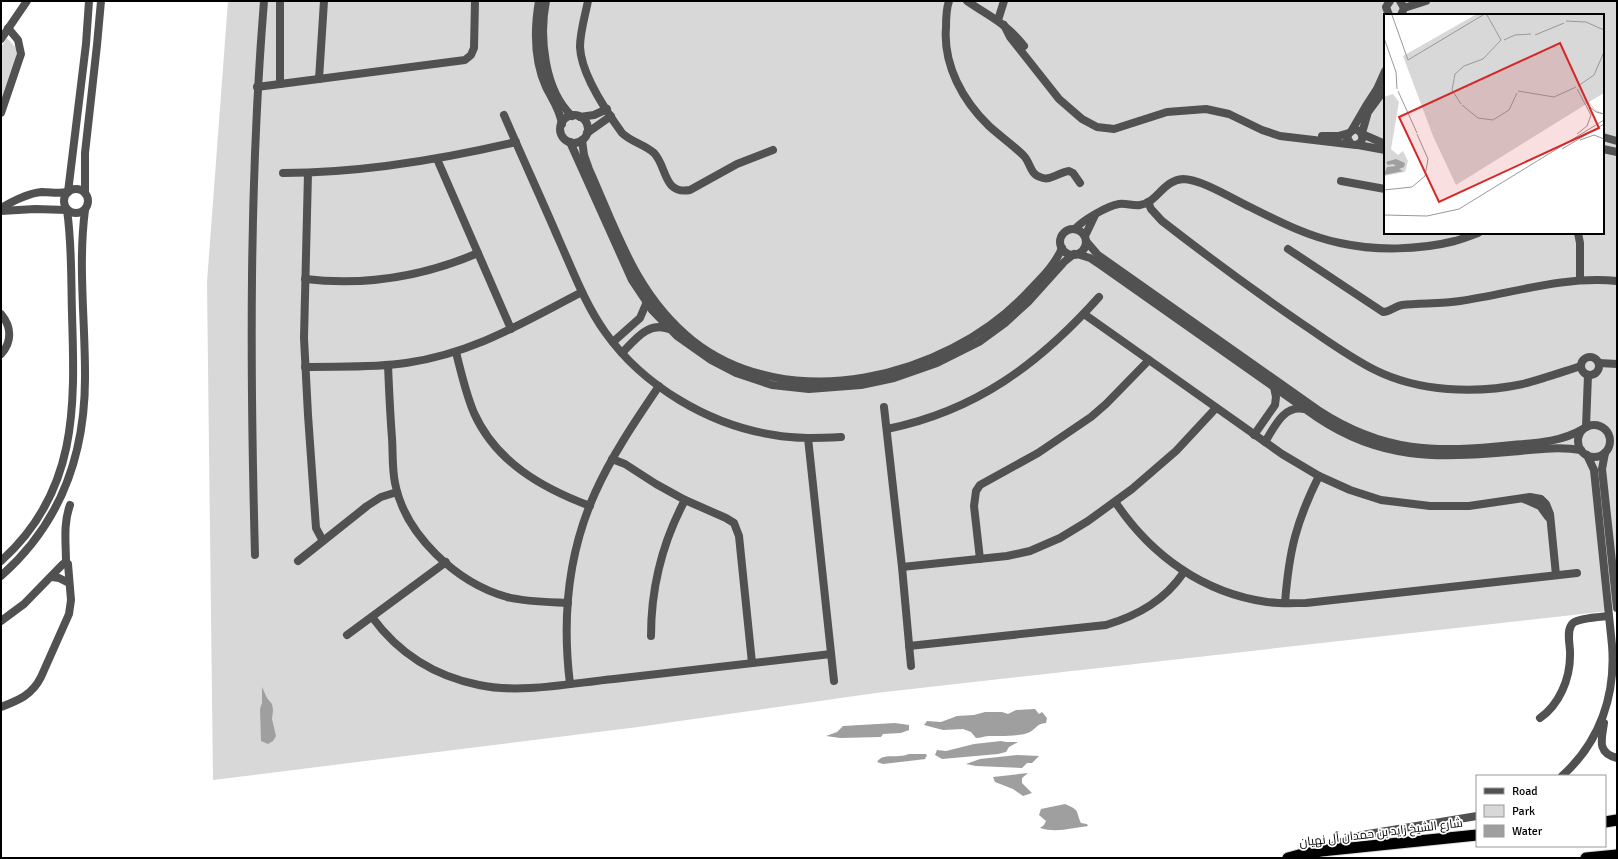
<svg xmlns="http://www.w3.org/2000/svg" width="1618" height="859" viewBox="0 0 1618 859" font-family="Signika,Cairo,sans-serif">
<rect width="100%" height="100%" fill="#fff"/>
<!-- green -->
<g fill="#d8d8d8" fill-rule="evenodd">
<path d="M228 1H1617V610L876 693 638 727 213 780 207 282ZM1385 15H1603V233H1385Z"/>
<path d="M7 38 16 48 17 61 1 105V47Z"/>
</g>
<!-- water -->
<g fill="#9f9f9f">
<path d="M262 687 267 698 272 704 273 710 272 719 276 736 273 741 268 744 261 741 260 709 262 703Z"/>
<path d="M1035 709 1039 714 1042 712 1047 718 1046 723C1036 724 1037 728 1030 732 1019 737 1000 736 989 736 985 736 981 738 976 738L971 732 963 729 943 730 924 725 927 721 941 722 957 716 974 715 985 712H1002L1008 714 1016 710Z"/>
<path d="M895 723 909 725V730L901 733 883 734 881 737 840 738 826 736 837 732 843 726Z"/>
<path d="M1001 741 1006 742H1018L1009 747 1006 752 998 754 942 759 935 755 937 750 946 751 974 744Z"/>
<path d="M909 754H926L927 756 925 758 926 759 883 764 877 762C882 754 891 757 899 756 903 756 906 755 909 754Z"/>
<path d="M1017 755 1039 756 1032 763H1027L1022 768 976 766 966 764 980 759Z"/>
<path d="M1028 773 1022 778V783L1032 793 1023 796 1013 789 995 782 993 777Z"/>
<path d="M1065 804C1081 811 1075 810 1081 823L1087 824 1088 826C1072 828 1056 833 1040 828L1044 825 1046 821 1039 815 1041 809Z"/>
</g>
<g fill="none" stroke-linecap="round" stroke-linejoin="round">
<defs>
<g id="highway">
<path d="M1605 822 1617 820"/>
<path d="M1288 858 1299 855 1321 851 1477 835"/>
<path d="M1586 858 1617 855"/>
</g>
</defs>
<!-- highway casing -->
<use href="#highway" stroke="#dbdbdb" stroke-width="13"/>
<!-- minor -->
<g stroke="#515151" stroke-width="8">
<path d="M539 1C534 30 534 60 546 87 552 99 560 110 562 124"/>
<path d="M546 1C539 36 544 90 572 116"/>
<path d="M588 1C585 16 580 32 580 47 581 73 606 111 622 133 631 142 644 144 654 153 667 166 663 195 690 190L737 164 773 150"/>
<path d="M949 1C946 9 946 19 946 28 943 65 963 101 989 126 1000 136 1013 145 1024 156 1030 162 1030 174 1040 177 1050 182 1059 172 1069 171L1073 173 1080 183"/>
<path d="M967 1C990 17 1006 23 1024 46"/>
<path d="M1400 1 1404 8 1401 15"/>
<path d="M1404 8 1426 1"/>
<path d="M1389 15 1386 7 1390 1"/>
<path d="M998 20 1004 1"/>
<path d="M1004 25 1010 37 1059 99 1082 119 1097 127 1114 129 1167 112 1206 109 1229 114 1262 130 1280 136 1356 145C1365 142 1364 132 1355 129L1349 133 1347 138 1351 144"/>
<path d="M1 39 27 1"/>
<path d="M319 79 324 1"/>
<path d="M280 84V1"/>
<path d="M257 87 465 60 471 55 474 48 475 1"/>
<path d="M1 113 21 54 18 40 8 28"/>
<path d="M504 115C522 157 541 198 559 240 573 271 585 304 605 332 643 386 709 425 774 435 796 439 819 438 841 437"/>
<circle cx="574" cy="129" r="14"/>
<path d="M580 117 594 115 607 109"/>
<path d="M1352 130 1366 106 1377 89 1385 71"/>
<path d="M587 133 611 116"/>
<path d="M1362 133 1368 112 1385 89"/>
<path d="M1362 134 1385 144"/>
<path d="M1322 136H1338L1349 133"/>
<path d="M1603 137 1617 141"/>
<path d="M582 140 584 155 589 169C617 232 636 295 692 340 789 417 945 378 1025 295 1039 280 1054 267 1062 248"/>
<path d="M570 142 632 280 652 310 677 336 711 360 736 373 772 385 809 389 861 385 894 378 937 363 979 342 1005 323 1028 302 1064 262 1074 254"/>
<path d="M1358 145 1385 150"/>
<path d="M1603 149 1617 152"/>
<path d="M437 159 511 329"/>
<path d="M283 173C362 173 439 160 516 142"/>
<path d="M308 173 304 338 308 415 316 528 323 541"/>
<path d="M1341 181 1385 189"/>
<circle cx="76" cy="201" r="12"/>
<path d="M68 192 86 44 89 1"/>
<path d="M85 193V153L97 45 101 1"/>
<path d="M1148 202 1151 209 1162 221C1207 256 1253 290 1301 323 1325 339 1349 357 1375 370 1419 392 1476 394 1523 384 1542 379 1562 372 1581 366"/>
<path d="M1 208C13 201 28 193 42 192 51 192 59 194 67 192"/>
<path d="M1 211 35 209 67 210"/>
<path d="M1075 229C1083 220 1107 206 1119 204 1126 203 1133 206 1140 205 1157 203 1163 180 1183 179 1201 179 1233 199 1250 207 1278 221 1309 237 1340 243 1376 251 1419 250 1455 241 1462 239 1470 236 1478 233"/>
<circle cx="1073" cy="242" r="13"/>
<path d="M1578 233 1580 243V280"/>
<path d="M1085 236 1095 215"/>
<path d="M1086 241 1098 255 1318 410C1384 453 1436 453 1512 445 1537 443 1561 442 1583 429"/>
<path d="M1288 249 1383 312C1390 312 1395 306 1402 305 1421 303 1441 304 1460 301 1513 293 1563 276 1617 281"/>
<path d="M1077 254 1090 258 1102 266 1318 418C1381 460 1436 458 1508 452 1532 450 1557 446 1581 450"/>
<path d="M305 279C365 286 422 277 478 253"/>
<path d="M1 314C12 327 12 342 1 354"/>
<path d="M1084 314 1282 454 1319 476 1350 490 1381 500 1430 506H1469L1530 497 1541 499 1546 504 1550 514 1556 575"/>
<path d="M613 342 640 318 646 304"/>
<path d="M456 352C461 373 466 394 474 413 496 462 542 488 590 506"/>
<path d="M622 353C635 340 648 321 669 329"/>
<circle cx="1590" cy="366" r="9"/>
<path d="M1599 363 1617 364"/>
<path d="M388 365C389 389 390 413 392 438 393 453 392 468 395 483 405 535 457 583 507 597 527 602 548 602 568 603"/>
<path d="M305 367C338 366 373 368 406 363 474 353 522 323 582 292"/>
<path d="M884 407 902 567 911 666"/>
<circle cx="1594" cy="441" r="16"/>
<path d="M1586 427 1588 375"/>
<path d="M887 429C976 411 1039 364 1099 297"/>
<path d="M1254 435 1275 405 1276 397 1274 387"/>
<path d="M808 438 834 681"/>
<path d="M1265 442C1274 428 1283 405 1304 409"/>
<path d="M1605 453 1602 469 1617 608"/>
<path d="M612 459 625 464 656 484 685 500 726 518 734 523 739 536 752 663"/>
<path d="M1524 499 1540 506 1548 517"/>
<path d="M1116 503C1151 555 1203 593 1267 602 1280 604 1293 603 1306 603L1577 573"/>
<path d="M255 555C250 370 249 186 264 1"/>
<path d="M980 559 974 506 976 491 980 485 1038 453 1091 417 1106 404 1149 360"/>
<path d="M1 561C78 492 75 407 72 314 71 279 72 244 67 210"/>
<path d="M298 561 367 506 381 497 397 492"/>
<path d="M66 563C66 543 63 524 70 505"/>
<path d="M902 567 1007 556 1030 551 1060 538 1088 521 1132 489 1176 451 1216 408"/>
<path d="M1 576C61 523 86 453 85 373 85 319 78 264 85 210"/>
<path d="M52 577 59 578 69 583"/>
<path d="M1285 603C1289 551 1296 522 1319 476"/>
<path d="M372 617C399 654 434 676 479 685 520 694 572 683 614 679 687 670 759 662 831 654"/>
<path d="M1 621 24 604 63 564H68L71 600 69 614 41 677C32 695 19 700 1 707"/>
<path d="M347 635 446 562"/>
<path d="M651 636C651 587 662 543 685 500"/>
<path d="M909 646 1106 625C1139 615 1165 600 1184 572"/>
<path d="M570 684C562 619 568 553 595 493 612 455 636 420 659 386"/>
<path d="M1540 718C1559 705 1570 679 1570 656 1571 647 1565 630 1573 623 1579 618 1600 617 1609 616"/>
<path d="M1604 723C1602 738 1596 753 1617 758"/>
<path d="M1562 776C1600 742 1616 695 1612 645L1594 470 1587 455"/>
<path d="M1328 848 1351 838 1368 834 1477 816"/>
</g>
<!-- highway -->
<use href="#highway" stroke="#000" stroke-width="11"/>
</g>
<g text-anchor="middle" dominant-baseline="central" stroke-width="3.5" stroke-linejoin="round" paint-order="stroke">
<!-- street labels -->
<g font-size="12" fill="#000" stroke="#fff">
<text transform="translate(1381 833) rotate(-7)">شارع الشيخ زايد بن حمدان آل نهيان</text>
</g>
</g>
<!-- overview -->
<g transform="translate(1384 14)">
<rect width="220" height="220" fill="#fff"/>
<path d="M91 1H220V79L205 88 212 96 220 100 214 99 204 89 72 171 49 122 19 42ZM9 80 15 88 7 135 14 141 19 137 24 147 21 158 0 162V83Z" fill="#d8d8d8"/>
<path d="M12 145 21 149 20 153 15 155 19 157 0 161 3 153 12 152 9 150 4 151 2 148Z" fill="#9f9f9f"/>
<path fill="none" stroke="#999" stroke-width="1" d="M8 1 24 46 99 1M103 1 117 26M182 7 202 8 220 16M151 21 180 9M0 24 12 58 13 75M120 26 131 21 147 20M194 72 210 61 220 38M14 77 33 119M134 77 170 83 192 73M77 90 68 76 71 60 80 52 99 45 117 26M78 91 94 104 109 106 125 96 133 79M206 93 212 98 220 100M193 120 203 112 207 101 193 75M196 126 210 121 220 125M178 135 220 110M0 176 28 173 41 162 44 145 33 120M0 201 43 202 75 195 220 106"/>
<path fill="#d62828" fill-opacity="0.15" stroke="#d62828" stroke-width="2" d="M176 29 215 114 55 188 15 103Z"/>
<rect width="220" height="220" fill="none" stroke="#000" stroke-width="2"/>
</g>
<!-- border -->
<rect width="1618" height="859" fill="none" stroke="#000000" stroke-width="4"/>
<!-- legend -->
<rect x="1476" y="775" width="130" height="72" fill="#ffffff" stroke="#999999"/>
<rect x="1484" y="788" width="20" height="6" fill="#515151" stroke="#999999"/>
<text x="1512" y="795" font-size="12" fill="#000000">Road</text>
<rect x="1484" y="805" width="20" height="12" fill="#d8d8d8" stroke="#999999"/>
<text x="1512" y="815" font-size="12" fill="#000000">Park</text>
<rect x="1484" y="825" width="20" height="12" fill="#9f9f9f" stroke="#999999"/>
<text x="1512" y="835" font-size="12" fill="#000000">Water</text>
</svg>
